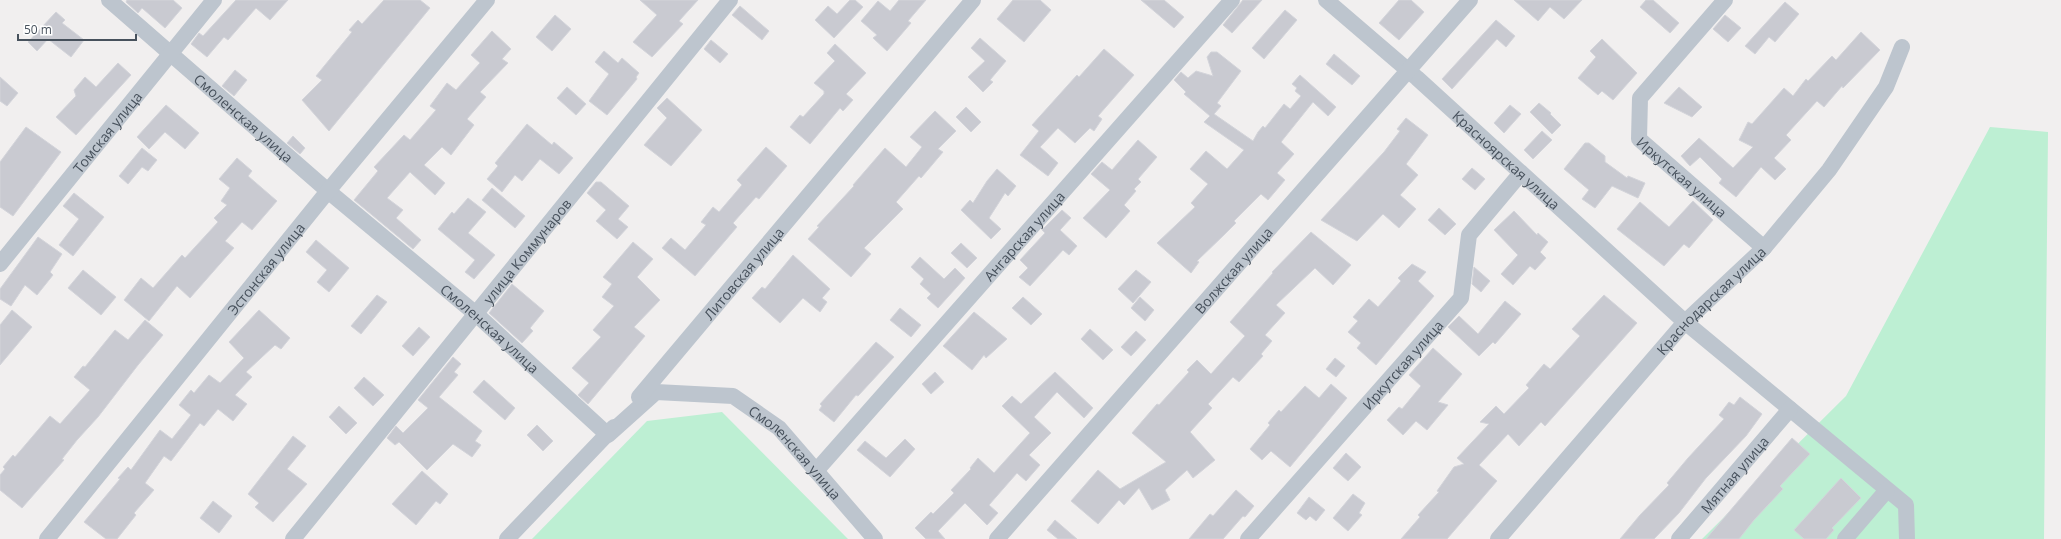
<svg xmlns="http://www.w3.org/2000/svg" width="2061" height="539" viewBox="0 0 2061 539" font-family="'Open Sans',sans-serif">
<rect width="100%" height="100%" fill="#f1efef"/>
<!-- green -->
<g fill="#bdefd3">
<path d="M1990 127 2048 132 2044 539H1702L1846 396Z"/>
<path d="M722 412 848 539H532L647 421Z"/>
</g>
<!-- building -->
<g fill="#c9cad1" stroke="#d3d4da">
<path d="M127 0H173L182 8 165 28 142 8 138 13 126 2Z"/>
<path d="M236 0H288L270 20 256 8 228 40 224 37 207 57 191 44 199 33 203 36Z"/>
<path d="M384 0H420L430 8 329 131 302 100 322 80 316 76 352 32 349 30 358 20 362 24Z"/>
<path d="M640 0H698L679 21 683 24 652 57 633 42 657 15Z"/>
<path d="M850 0H855L863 7 834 38 815 20 828 6 837 14Z"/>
<path d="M899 0H926L908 21 911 23 887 51 873 38 877 35 861 21 878 1 890 11Z"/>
<path d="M1013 0H1040L1051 10 1024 42 997 19Z"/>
<path d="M1141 0H1164L1184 17 1174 28Z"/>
<path d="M1243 0H1262L1232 33 1223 25Z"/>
<path d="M1399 0H1411L1424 12 1399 40 1379 23Z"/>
<path d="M1514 0H1582L1564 19 1550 7 1538 21Z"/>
<path d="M1646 0H1653L1679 23 1670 33 1640 7Z"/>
<path d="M1785 2 1799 14 1775 42 1769 37 1755 54 1745 46Z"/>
<path d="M740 6 769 31 762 40 732 15Z"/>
<path d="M1285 10 1297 20 1264 59 1252 48Z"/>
<path d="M56 12 65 20 62 23 84 40 71 57 48 39 37 51 28 42Z"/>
<path d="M555 15 571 29 552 51 536 37Z"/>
<path d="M1725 15 1741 28 1728 42 1713 29Z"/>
<path d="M1496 20 1515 36 1506 47 1497 39 1452 89 1442 79Z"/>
<path d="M492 31 511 49 502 59 508 63 480 92 486 97 467 119 474 125 451 155 442 147 424 165 445 183 435 195 410 172 387 198 403 210 396 218 421 240 413 249 354 200 378 171 374 167 404 135 410 140 436 110 430 106 447 83 456 90 480 63 471 55Z"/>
<path d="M1861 32 1880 50 1843 88 1842 86 1824 107 1817 101 1786 135 1791 140 1774 158 1786 169 1775 180 1761 167 1736 197 1719 183 1722 179 1700 157 1690 166 1681 156 1699 138 1733 168 1753 147 1739 140 1748 122 1752 124 1784 88 1793 96 1806 79 1808 81 1832 56 1836 60Z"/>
<path d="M980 38 1006 61 990 80 993 82 983 92 968 77 985 61 971 48Z"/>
<path d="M1602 39 1637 73 1613 100 1602 91 1598 95 1578 78 1596 57 1590 51Z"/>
<path d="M711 40 728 54 720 63 704 49Z"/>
<path d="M835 44 866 73 846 94 853 100 843 111 840 108 810 144 790 127 800 115 803 117 824 94V91L814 83 835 61 827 53Z"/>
<path d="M1104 49 1134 75 1098 116 1102 119 1094 131 1090 128 1075 143 1058 128 1040 147 1058 163 1048 176 1020 155 1039 131 1032 125 1077 75 1079 77Z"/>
<path d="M604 51 618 63 622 58 639 73 636 77 637 79 607 115 589 101 609 74 595 62Z"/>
<path d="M1211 52H1217L1241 71 1217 103 1221 106 1214 114 1253 141 1258 132 1263 126 1265 128 1284 104 1290 109 1301 96 1295 91 1297 88 1292 84 1300 75 1336 107 1328 116 1313 102 1281 142 1294 154 1277 173 1285 180 1268 200 1261 194 1234 221 1236 223 1225 234 1197 261 1199 262 1191 273 1157 243 1195 207 1191 203 1208 184 1190 169 1206 151 1227 169 1244 150 1204 122 1210 116 1184 94 1186 92 1174 80 1181 72 1188 78 1196 71 1213 76 1207 57Z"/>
<path d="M1334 54 1360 76 1352 85 1326 64Z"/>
<path d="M118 63 131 75 76 135 56 117 76 96 74 90 85 77 96 87Z"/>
<path d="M235 70 247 80 234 96 222 86Z"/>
<path d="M0 77 18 93 7 106 0 101Z"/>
<path d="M567 87 586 104 576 115 557 98Z"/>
<path d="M1679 87 1702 107 1692 117 1664 103Z"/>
<path d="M667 98 702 130 671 166 644 145 667 118 657 108Z"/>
<path d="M1539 103 1551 113 1550 114 1561 125 1552 134 1530 112Z"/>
<path d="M166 105 199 133 185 149 165 132 149 149 137 137Z"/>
<path d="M1510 105 1521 114 1504 133 1494 123Z"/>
<path d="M966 107 981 122 971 132 956 117Z"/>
<path d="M935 111 956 131 938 149 943 152 921 178 919 176 896 202 903 209 864 248 871 254 851 277 808 239 819 227 817 226 854 186 853 185 885 148 906 167 922 147 910 137Z"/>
<path d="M1406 118 1428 135 1406 164 1418 175 1400 195 1416 209 1399 228 1383 214 1357 241 1321 220 1384 152 1400 131 1397 129Z"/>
<path d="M527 124 552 145 554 142 573 158 559 174 540 159 522 181 515 175 502 192 487 179 498 166 495 163Z"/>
<path d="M26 127 61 152 13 216 0 207V162Z"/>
<path d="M1542 131 1552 140 1533 159 1524 150Z"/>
<path d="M293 136 305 148 300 154 287 143Z"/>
<path d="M1138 140 1157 157 1138 179 1141 182 1134 189 1136 191 1124 205 1130 211 1106 238 1083 218 1110 190 1091 174 1102 162 1112 170Z"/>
<path d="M1585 143H1589L1605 156V162L1627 178 1628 176 1645 183 1638 198 1612 186 1595 208 1582 199 1589 190 1564 169Z"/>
<path d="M766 147 787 166 759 199 756 197 733 223 737 227 695 276 662 248 671 238 685 250 706 225 701 222 713 207 719 212 742 185 737 180Z"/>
<path d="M142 148 157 160 148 171 142 167 128 184 119 176Z"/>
<path d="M237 158 252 171 248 176 277 201 252 230 242 222 225 241 234 248 190 298 177 286 149 321 124 300 141 278 153 288 182 255 185 258 218 222 214 218 227 205 221 201 230 188 219 179Z"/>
<path d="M1472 168 1485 179 1475 190 1462 179Z"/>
<path d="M997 169 1016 186 1008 196 1005 193 989 218 1001 229 991 239 961 210 970 200 973 203 987 181Z"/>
<path d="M596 182H601L629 206 618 219 628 227 617 239 596 221 606 210 587 193Z"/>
<path d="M492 188 525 216 515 228 482 200Z"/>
<path d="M74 193 104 217 73 256 59 245 79 219 63 206Z"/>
<path d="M468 198 486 212 468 233 495 255 474 279 465 272 475 260 438 229 452 212 454 214Z"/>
<path d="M1693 201 1713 220 1689 248 1684 244 1664 266 1617 229 1640 202 1669 227Z"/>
<path d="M1439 208 1456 224 1445 235 1428 220Z"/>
<path d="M1062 210 1071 218 1060 230 1077 246 1069 255 1063 250 1030 286 1019 277 1028 268 1020 260 1045 233 1042 230Z"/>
<path d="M1514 211 1537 235 1538 233 1548 242 1540 252 1546 258 1535 270 1530 266 1513 285 1501 274 1518 255 1494 230Z"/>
<path d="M1311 232 1351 265 1333 285 1315 268 1276 305 1285 313 1265 335 1272 341 1261 354 1263 356 1239 382 1233 377 1208 404 1212 408 1190 432 1215 460 1193 478 1187 470 1165 490 1170 500 1152 510 1139 488 1124 505 1119 500 1098 524 1071 501 1098 470 1120 489 1166 462 1132 433 1157 404 1159 405 1189 372 1187 370 1197 360 1211 374 1245 336 1230 322 1273 273 1272 272Z"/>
<path d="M38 237 62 254 50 272 53 275 37 295 25 285 11 306 0 299V289Z"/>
<path d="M316 240 349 268 329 292 317 282 327 270 306 252Z"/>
<path d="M633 242 653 259 637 277 660 300 634 327 645 336 588 404 578 395 589 383 572 368 601 337 593 330 614 306 602 297 612 284 603 277Z"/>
<path d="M961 243 977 258 967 268 951 253Z"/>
<path d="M793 255 830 289 822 298 827 302 820 312 803 298 780 323 752 298 762 287 765 289Z"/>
<path d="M920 257 944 279 955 268 965 278 938 308 927 298 931 294 920 284 924 279 911 267Z"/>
<path d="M1412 264 1426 272 1418 281 1434 296 1376 365 1357 348 1361 343 1348 332 1358 321 1353 317 1369 299 1378 307 1401 281 1398 278Z"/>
<path d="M1474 267 1490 281 1481 292 1472 284Z"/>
<path d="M83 270 116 297 101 315 68 288Z"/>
<path d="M1136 270 1151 282 1133 303 1118 289Z"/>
<path d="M512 284 544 311 530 328 533 331 522 343 489 313Z"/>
<path d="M377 295 387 302 361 334 351 326Z"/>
<path d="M1604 295 1637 323 1545 426 1541 422 1519 446 1508 434 1479 465 1497 481 1447 539H1401L1420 517 1418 515 1439 492 1437 491 1454 467 1464 464 1457 458 1489 424 1480 422 1496 406 1504 414 1529 388 1526 385 1544 364 1550 369 1580 336 1572 329Z"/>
<path d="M1023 297 1042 314 1031 325 1012 308Z"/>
<path d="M1140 297 1154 310 1145 321 1131 308Z"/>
<path d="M1505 301 1521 314 1495 344 1493 342 1479 356 1448 327 1459 316 1478 334Z"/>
<path d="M900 308 921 325 911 337 890 320Z"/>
<path d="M12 310 32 327 0 365V325Z"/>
<path d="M259 310 290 338 281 349 275 345 246 372 252 377 235 395 247 404 233 421 218 409 204 426 200 423 171 461 164 456 145 483 154 490 134 513 136 515 117 539H106L84 522 120 479 118 478 128 467 131 470 160 430 172 439 191 415 179 405 191 390 194 393 209 375 220 383 244 358 229 342Z"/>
<path d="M974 312 1007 339 986 358 984 355 972 370 943 346Z"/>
<path d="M145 320 163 335 138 365 98 417 77 440 62 459 64 460 22 508 0 490V475L5 469 3 467 13 455 15 457 50 416 60 424 90 390 74 377 83 366 85 367 115 330 128 340Z"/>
<path d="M419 327 430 337 413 356 402 346Z"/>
<path d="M1090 329 1113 350 1103 360 1081 339Z"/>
<path d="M1136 331 1146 340 1131 356 1121 347Z"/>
<path d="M876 342 894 357 858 396 856 395 834 422 819 410 822 406 820 404Z"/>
<path d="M1433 348 1462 374 1438 402 1448 405 1427 430 1416 421 1403 435 1387 420 1399 407 1402 409 1421 386 1409 375Z"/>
<path d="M453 357 461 364 454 372 458 375 439 397 482 431 475 441 481 445 472 457 453 444 427 470 399 442 395 445 387 438 396 426 403 433 428 408 418 400Z"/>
<path d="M1335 358 1345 366 1336 377 1326 369Z"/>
<path d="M935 372 944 382 931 394 922 384Z"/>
<path d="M1055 372 1093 408 1084 418 1057 392 1034 417 1051 433 1029 455 1040 465 1026 481 1017 473 989 505 998 513 987 525 965 503 938 531 945 539H926L915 528 931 512 933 514 954 493 951 490 971 469 970 468 978 458 994 473 1030 433 1002 406 1012 396 1021 404Z"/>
<path d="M364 377 384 395 373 406 354 388Z"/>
<path d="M484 380 515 408 505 420 473 392Z"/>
<path d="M1331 384 1347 398 1290 467 1271 451 1262 460 1250 449 1270 425 1268 423 1279 410 1281 412 1305 386 1319 398Z"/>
<path d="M1740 397 1762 414 1746 436 1706 478 1679 513 1654 539H1620L1640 515 1669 485 1667 483 1688 458 1724 419 1719 415 1729 402 1734 405Z"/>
<path d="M339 406 357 423 346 434 329 417Z"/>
<path d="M537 425 553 441 543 451 527 435Z"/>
<path d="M293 436 306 446 287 469 307 484 273 522 255 507 259 503 248 494Z"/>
<path d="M1792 438 1810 454 1780 486 1783 489 1754 520 1739 539H1706Z"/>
<path d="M905 439 915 449 890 477 857 450 865 441 886 458Z"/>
<path d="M1346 453 1361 467 1348 481 1333 468Z"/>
<path d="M422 471 448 494 440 504 436 501 416 525 392 504Z"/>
<path d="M1841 478 1861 498 1832 528 1834 530 1826 539H1804L1794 530Z"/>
<path d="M1236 490 1254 506 1245 517 1243 516 1223 539H1189L1210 514 1213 516Z"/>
<path d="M1353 494 1365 503 1359 513 1362 515 1348 531 1333 518Z"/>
<path d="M1309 497 1325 510 1316 521 1310 516 1306 520 1297 513Z"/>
<path d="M213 501 232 516 219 533 200 518Z"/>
<path d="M1055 520 1077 539H1058L1047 530Z"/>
</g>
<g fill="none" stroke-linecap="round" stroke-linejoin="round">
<!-- minor -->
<g stroke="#bdc5ce" stroke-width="16">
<path id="s1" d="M109 0 328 191 476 314 608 435 656 392 733 396 779 428 875 539"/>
<path id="s2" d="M1326 0 1417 78 1685 322 1906 505 1907 539"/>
<path id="s3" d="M1725 0 1640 98 1639 139 1764 248"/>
<path id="s4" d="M0 264 214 0"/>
<path id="s5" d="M639 397 973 0"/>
<path id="s6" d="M816 471 1232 0"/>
<path id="s7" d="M47 539 328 191 487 0"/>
<path id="s8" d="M293 539 730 0"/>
<path d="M507 539 614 427"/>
<path id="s9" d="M997 539 1470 0"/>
<path id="s10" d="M1248 539 1461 298 1469 235 1521 173"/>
<path id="s11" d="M1498 539 1685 322 1764 248 1829 170 1886 87 1902 47"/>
<path id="s12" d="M1679 539 1790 409"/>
<path d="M1845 539 1887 490"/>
</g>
</g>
<g text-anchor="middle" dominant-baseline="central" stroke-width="3" stroke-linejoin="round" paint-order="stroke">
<!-- street labels -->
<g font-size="14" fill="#47515c" stroke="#fff">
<text stroke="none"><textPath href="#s1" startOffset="179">Смоленская улица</textPath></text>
<text stroke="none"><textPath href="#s4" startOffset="170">Томская улица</textPath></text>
<text stroke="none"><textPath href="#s2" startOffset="241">Красноярская улица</textPath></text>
<text stroke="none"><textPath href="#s3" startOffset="228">Иркутская улица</textPath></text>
<text stroke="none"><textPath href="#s6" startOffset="314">Ангарская улица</textPath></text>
<text stroke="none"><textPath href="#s8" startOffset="371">улица Коммунаров</textPath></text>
<text stroke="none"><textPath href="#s7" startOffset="348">Эстонская улица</textPath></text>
<text stroke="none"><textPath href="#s9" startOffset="358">Волжская улица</textPath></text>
<text stroke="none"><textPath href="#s5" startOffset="162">Литовская улица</textPath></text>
<text stroke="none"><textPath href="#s11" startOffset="320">Краснодарская улица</textPath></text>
<text stroke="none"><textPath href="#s1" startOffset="503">Смоленская улица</textPath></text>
<text stroke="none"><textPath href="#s10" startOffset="233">Иркутская улица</textPath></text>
<text stroke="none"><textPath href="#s1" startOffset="888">Смоленская улица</textPath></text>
<text stroke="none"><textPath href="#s12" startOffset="85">Мятная улица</textPath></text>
</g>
</g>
<!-- scale -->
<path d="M18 34v6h118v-6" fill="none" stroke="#47515c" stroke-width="2"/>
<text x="24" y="34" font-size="12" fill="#47515c" stroke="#ffffff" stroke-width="3" paint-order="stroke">50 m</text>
</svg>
